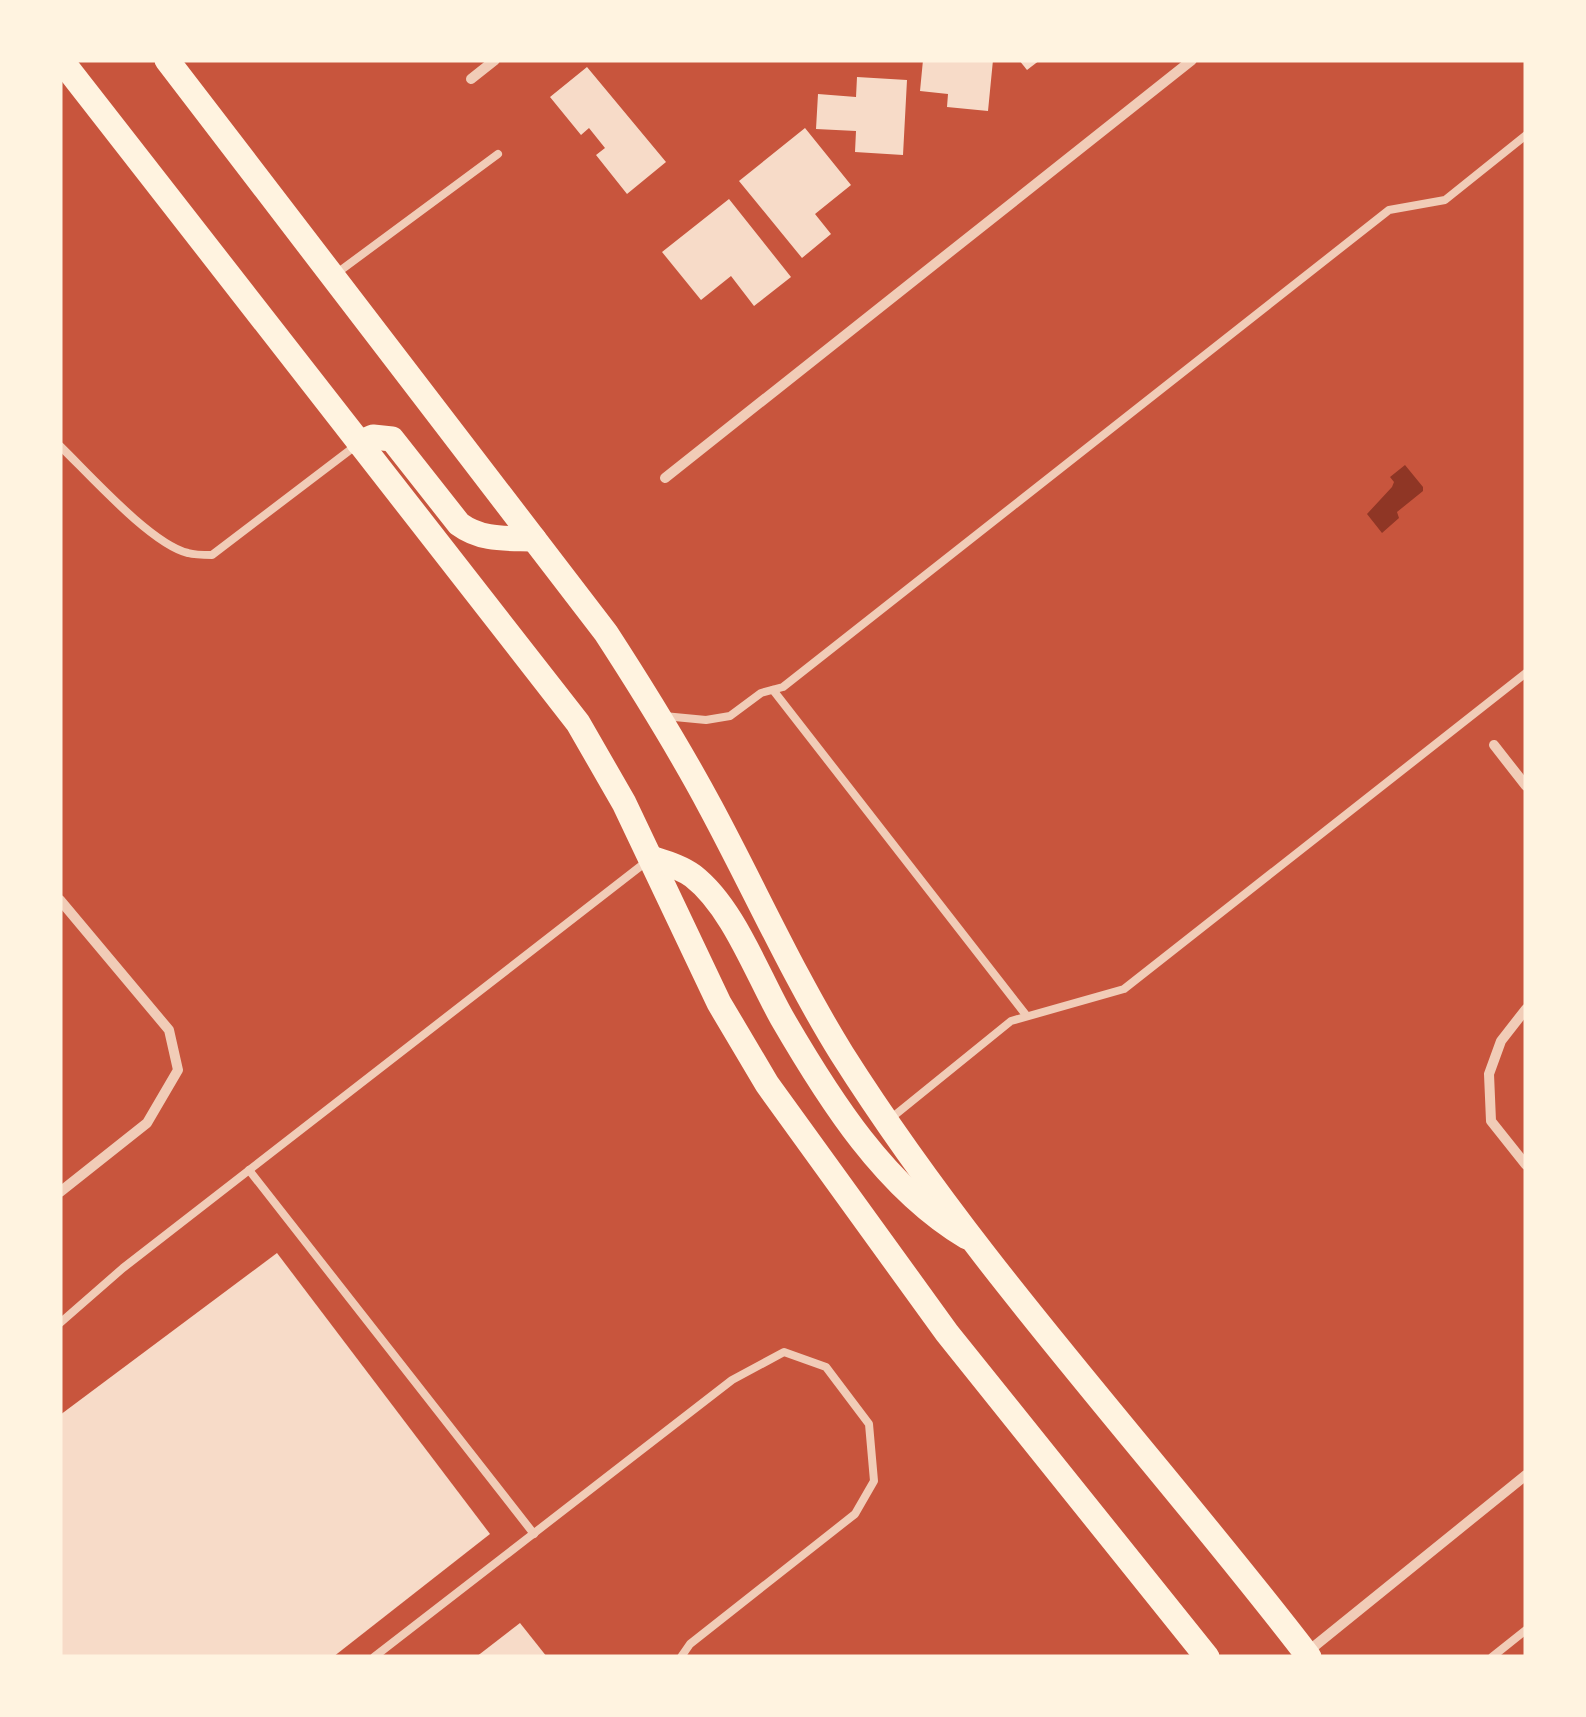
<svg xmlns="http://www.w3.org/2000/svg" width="1586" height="1717" viewBox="0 0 1586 1717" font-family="'Alegreya Sans',sans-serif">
<rect width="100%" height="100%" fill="#c8553d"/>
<!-- water -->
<path fill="#8f3625" d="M1405 465 1423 487V491L1397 512 1399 518 1382 533 1367 514 1392 487 1394 482 1390 477Z"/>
<!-- building -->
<g fill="#f7dbc8">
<path d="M923 60H993L988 111 947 107 948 94 920 91Z"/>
<path d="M1019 60H1040L1027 70Z"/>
<path d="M587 67 666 162 627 194 596 155 605 148 589 128 581 135 550 97Z"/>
<path d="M857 77 907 80 903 155 855 152 856 131 816 129 818 94 856 97Z"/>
<path d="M805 128 851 185 815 214 831 234 802 258 739 181Z"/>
<path d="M729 199 791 277 754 306 731 276 701 300 662 252Z"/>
<path d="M277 1253 490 1534 333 1657H60V1415Z"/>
<path d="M520 1623 547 1657H476Z"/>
</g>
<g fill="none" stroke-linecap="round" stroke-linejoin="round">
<!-- service -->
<g stroke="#f1ccb7" stroke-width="8">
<path d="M337 273 498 154"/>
<path d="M60 446C89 474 151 544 188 553 195 555 204 555 212 555L354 447"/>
<path d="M773 690 1026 1015"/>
<path d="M664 716 706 720 730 716 761 693 783 687 1389 210 1445 200 1526 135"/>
<path d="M890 1119 1011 1021 1124 989 1526 673"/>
<path d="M249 1170 534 1534"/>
<path d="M60 1323 123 1268 646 862"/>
<path d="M374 1657 732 1380 784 1352 826 1367 869 1424 874 1481 855 1514 690 1644 681 1657"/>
<path d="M1492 1657 1526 1630"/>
</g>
<!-- minor -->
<g stroke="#f1ccb7" stroke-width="10">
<path d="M471 79 495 60"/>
<path d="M665 478 1192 60"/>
<path d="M1494 745 1526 786"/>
<path d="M60 900 169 1030 178 1070 147 1123 60 1192"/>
<path d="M1526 1009 1501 1041 1489 1074 1491 1121 1526 1165"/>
<path d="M1306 1653 1526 1475"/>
</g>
<!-- primary -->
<g stroke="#fff3e0" stroke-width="25">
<path d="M61 60 578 723 624 803 719 1003 767 1084 947 1333 1207 1657"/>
<path d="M167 60 606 633C643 690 679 748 711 808 755 890 793 975 842 1054 978 1269 1155 1456 1309 1657"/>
<path d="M359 443 373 437 392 439 459 524C482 541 507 538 534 539"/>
<path d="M651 858C666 863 681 867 693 876 733 907 757 974 782 1018 829 1099 885 1188 967 1237"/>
</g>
</g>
<!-- border -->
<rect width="1586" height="1717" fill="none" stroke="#fff3e0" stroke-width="125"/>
</svg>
